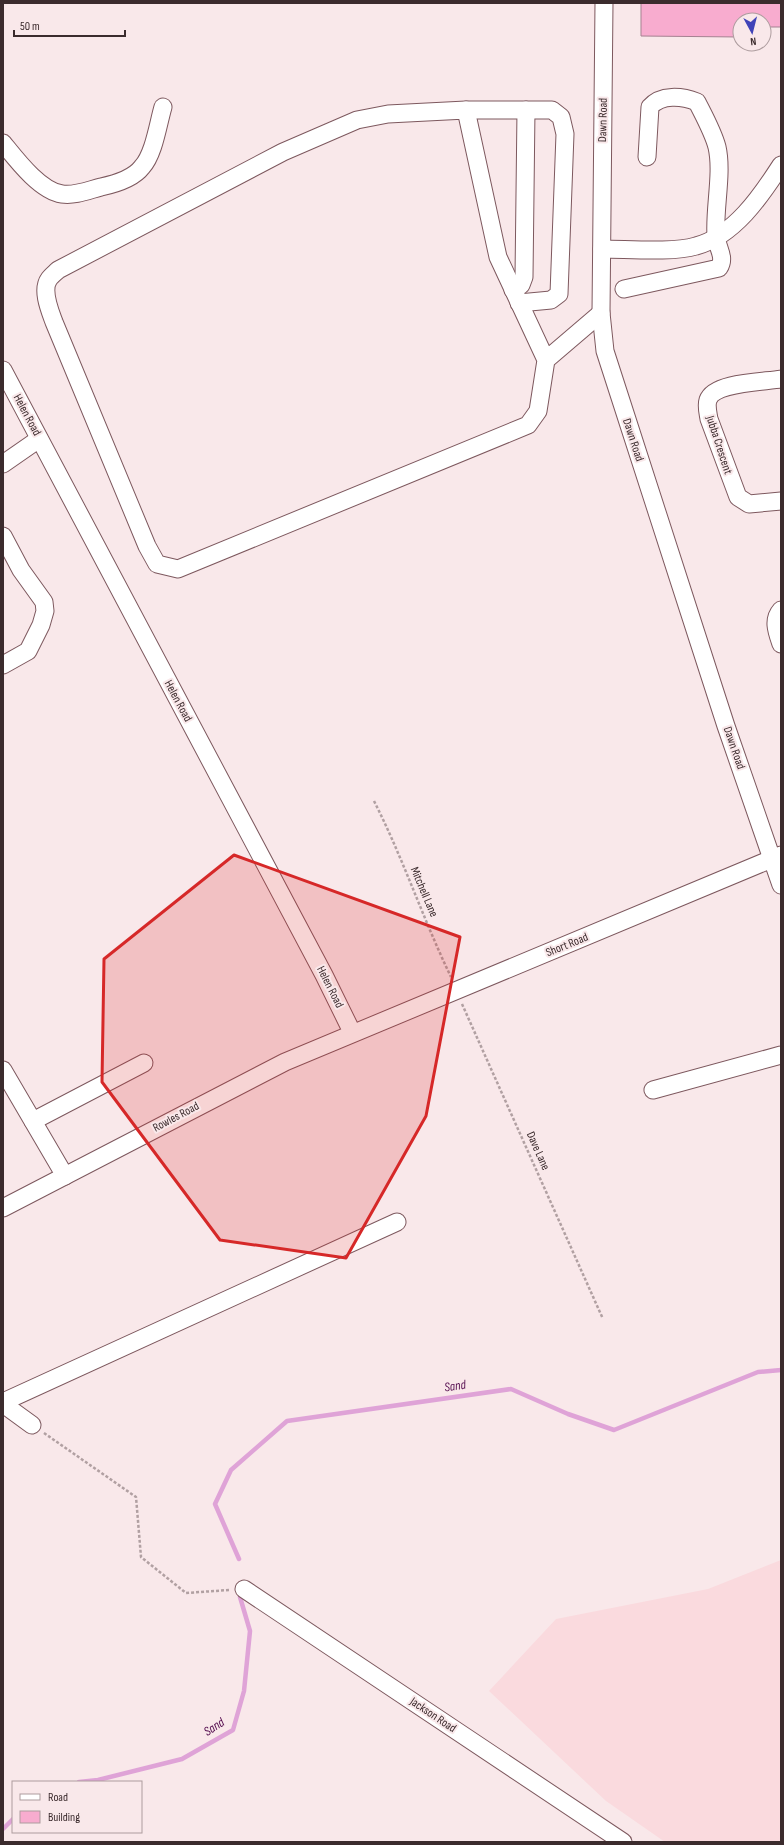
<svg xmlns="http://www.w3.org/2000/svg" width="784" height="1845" viewBox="0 0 784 1845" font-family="'Sofia Sans Condensed',sans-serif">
<rect width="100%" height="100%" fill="#f9e8ea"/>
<!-- built -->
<path fill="#fadade" d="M781 1560V1842H665L606 1801 489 1691 556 1619 708 1589Z"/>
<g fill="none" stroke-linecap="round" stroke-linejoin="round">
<!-- stream -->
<g stroke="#dfa3d7" stroke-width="4.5">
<path d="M239 1559 215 1504 231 1470 287 1421 511 1389 568 1414 614 1430 758 1372 781 1370"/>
<path d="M79 1782 98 1780 182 1759 233 1730 244 1691 250 1631 240 1597"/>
<path d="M3 1829 13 1819"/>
</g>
</g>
<!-- building -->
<path fill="#f8accf" stroke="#a58191" d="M641 3H781V27H764V20H740V37L641 36Z"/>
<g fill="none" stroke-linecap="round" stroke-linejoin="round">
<defs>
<g id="minor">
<path d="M604 3 601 313 605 351 726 726 781 885"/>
<path d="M466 110H552L561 117 565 134 559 294 551 300 519 303"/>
<path d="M3 143C16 159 40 191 62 194 75 196 89 190 101 187 115 184 133 179 142 167 154 154 158 124 163 107"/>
<path d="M602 249C628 249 672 253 696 246 734 236 761 196 781 165"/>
<path d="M624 289 719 268C726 257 717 248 716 236 714 209 723 173 717 147 713 132 704 116 697 102 682 96 661 94 650 107L647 157"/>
<path d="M513 290 521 285 524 277 526 110"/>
<path d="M546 360 498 257 466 110 388 114 357 120 283 152 58 270C55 273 51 276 49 279 41 290 50 311 54 322L147 546 157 564 178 569 528 425 538 411 546 360 601 313"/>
<path d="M3 370 324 975 352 1032"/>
<path d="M781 379C764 382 714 382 708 400 706 406 708 413 709 419L738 497 749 504 781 501"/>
<path d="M3 464 39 439"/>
<path d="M3 536 21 570 44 602 45 611 41 625 28 651 3 665"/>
<path d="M781 610C772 620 777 632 781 644"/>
<path d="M3 1070 65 1176"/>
<path d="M653 1090 781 1055"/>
<path d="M33 1121 144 1063"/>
<path d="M3 1208 285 1062 781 855"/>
<path d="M3 1402 397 1222"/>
<path d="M3 1404 32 1425"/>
<path d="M244 1589 623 1842"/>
</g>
</defs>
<!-- minor casing -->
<use href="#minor" stroke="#7d585e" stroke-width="19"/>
<!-- path -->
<g stroke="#b1a0a2" stroke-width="2.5" stroke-dasharray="3 2" stroke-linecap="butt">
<path d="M374 801C403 858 423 919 451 977"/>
<path d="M462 1004 603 1319"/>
<path d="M44 1433 136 1497 141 1557 186 1593 229 1590"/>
</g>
<!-- minor -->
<use href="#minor" stroke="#fff" stroke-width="17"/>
</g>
<!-- marked area -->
<path fill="#d62828" fill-opacity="0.2" stroke="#d62828" stroke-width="3" stroke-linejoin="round" d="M234 855 460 937 426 1116 346 1258 220 1240 102 1082 104 959Z"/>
<g text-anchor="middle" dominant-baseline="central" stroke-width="4" stroke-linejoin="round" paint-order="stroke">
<!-- street labels -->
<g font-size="12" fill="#3b2b2d" stroke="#f9e8ea">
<text transform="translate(603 120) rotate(-89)">Dawn Road</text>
<text transform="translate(27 415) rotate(62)">Helen Road</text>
<text transform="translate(633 440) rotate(72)">Dawn Road</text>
<text transform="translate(719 445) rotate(72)">Jubba Crescent</text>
<text transform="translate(178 701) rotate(62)">Helen Road</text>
<text transform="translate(734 748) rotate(71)">Dawn Road</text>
<text transform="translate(424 892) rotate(67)">Mitchell Lane</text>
<text transform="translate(567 945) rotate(-22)">Short Road</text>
<text transform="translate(330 987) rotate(63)">Helen Road</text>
<text transform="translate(176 1117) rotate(-28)">Rowles Road</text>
<text transform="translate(538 1151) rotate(66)">Dave Lane</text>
<text transform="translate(433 1715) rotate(34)">Jackson Road</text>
</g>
<!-- water labels -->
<g font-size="13" font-style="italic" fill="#530a4d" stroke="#f9e8ea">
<text transform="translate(455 1386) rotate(-8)">Sand</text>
<text transform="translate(214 1727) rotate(-33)">Sand</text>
</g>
</g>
<!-- border -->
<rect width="784" height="1845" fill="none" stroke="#3b2b2d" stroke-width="8"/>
<!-- legend -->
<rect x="12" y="1781" width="130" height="52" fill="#f9e8ea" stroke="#ad9c9e"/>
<rect x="20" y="1794" width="20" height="6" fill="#ffffff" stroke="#ad9c9e"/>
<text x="48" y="1801" font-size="12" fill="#3b2b2d">Road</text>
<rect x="20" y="1811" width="20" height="12" fill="#f8accf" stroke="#ad9c9e"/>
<text x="48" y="1821" font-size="12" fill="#3b2b2d">Building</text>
<!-- north arrow -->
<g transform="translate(752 32) rotate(173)"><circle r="19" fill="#f9e8ea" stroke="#ad9c9e"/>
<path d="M0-3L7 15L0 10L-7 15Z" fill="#4043b8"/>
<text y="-6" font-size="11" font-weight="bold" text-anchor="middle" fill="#3b2b2d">N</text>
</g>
<!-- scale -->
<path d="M14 30v6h111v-6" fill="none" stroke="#3b2b2d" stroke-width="2"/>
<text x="20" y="30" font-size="12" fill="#3b2b2d" stroke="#f9e8ea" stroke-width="3" paint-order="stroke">50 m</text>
</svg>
